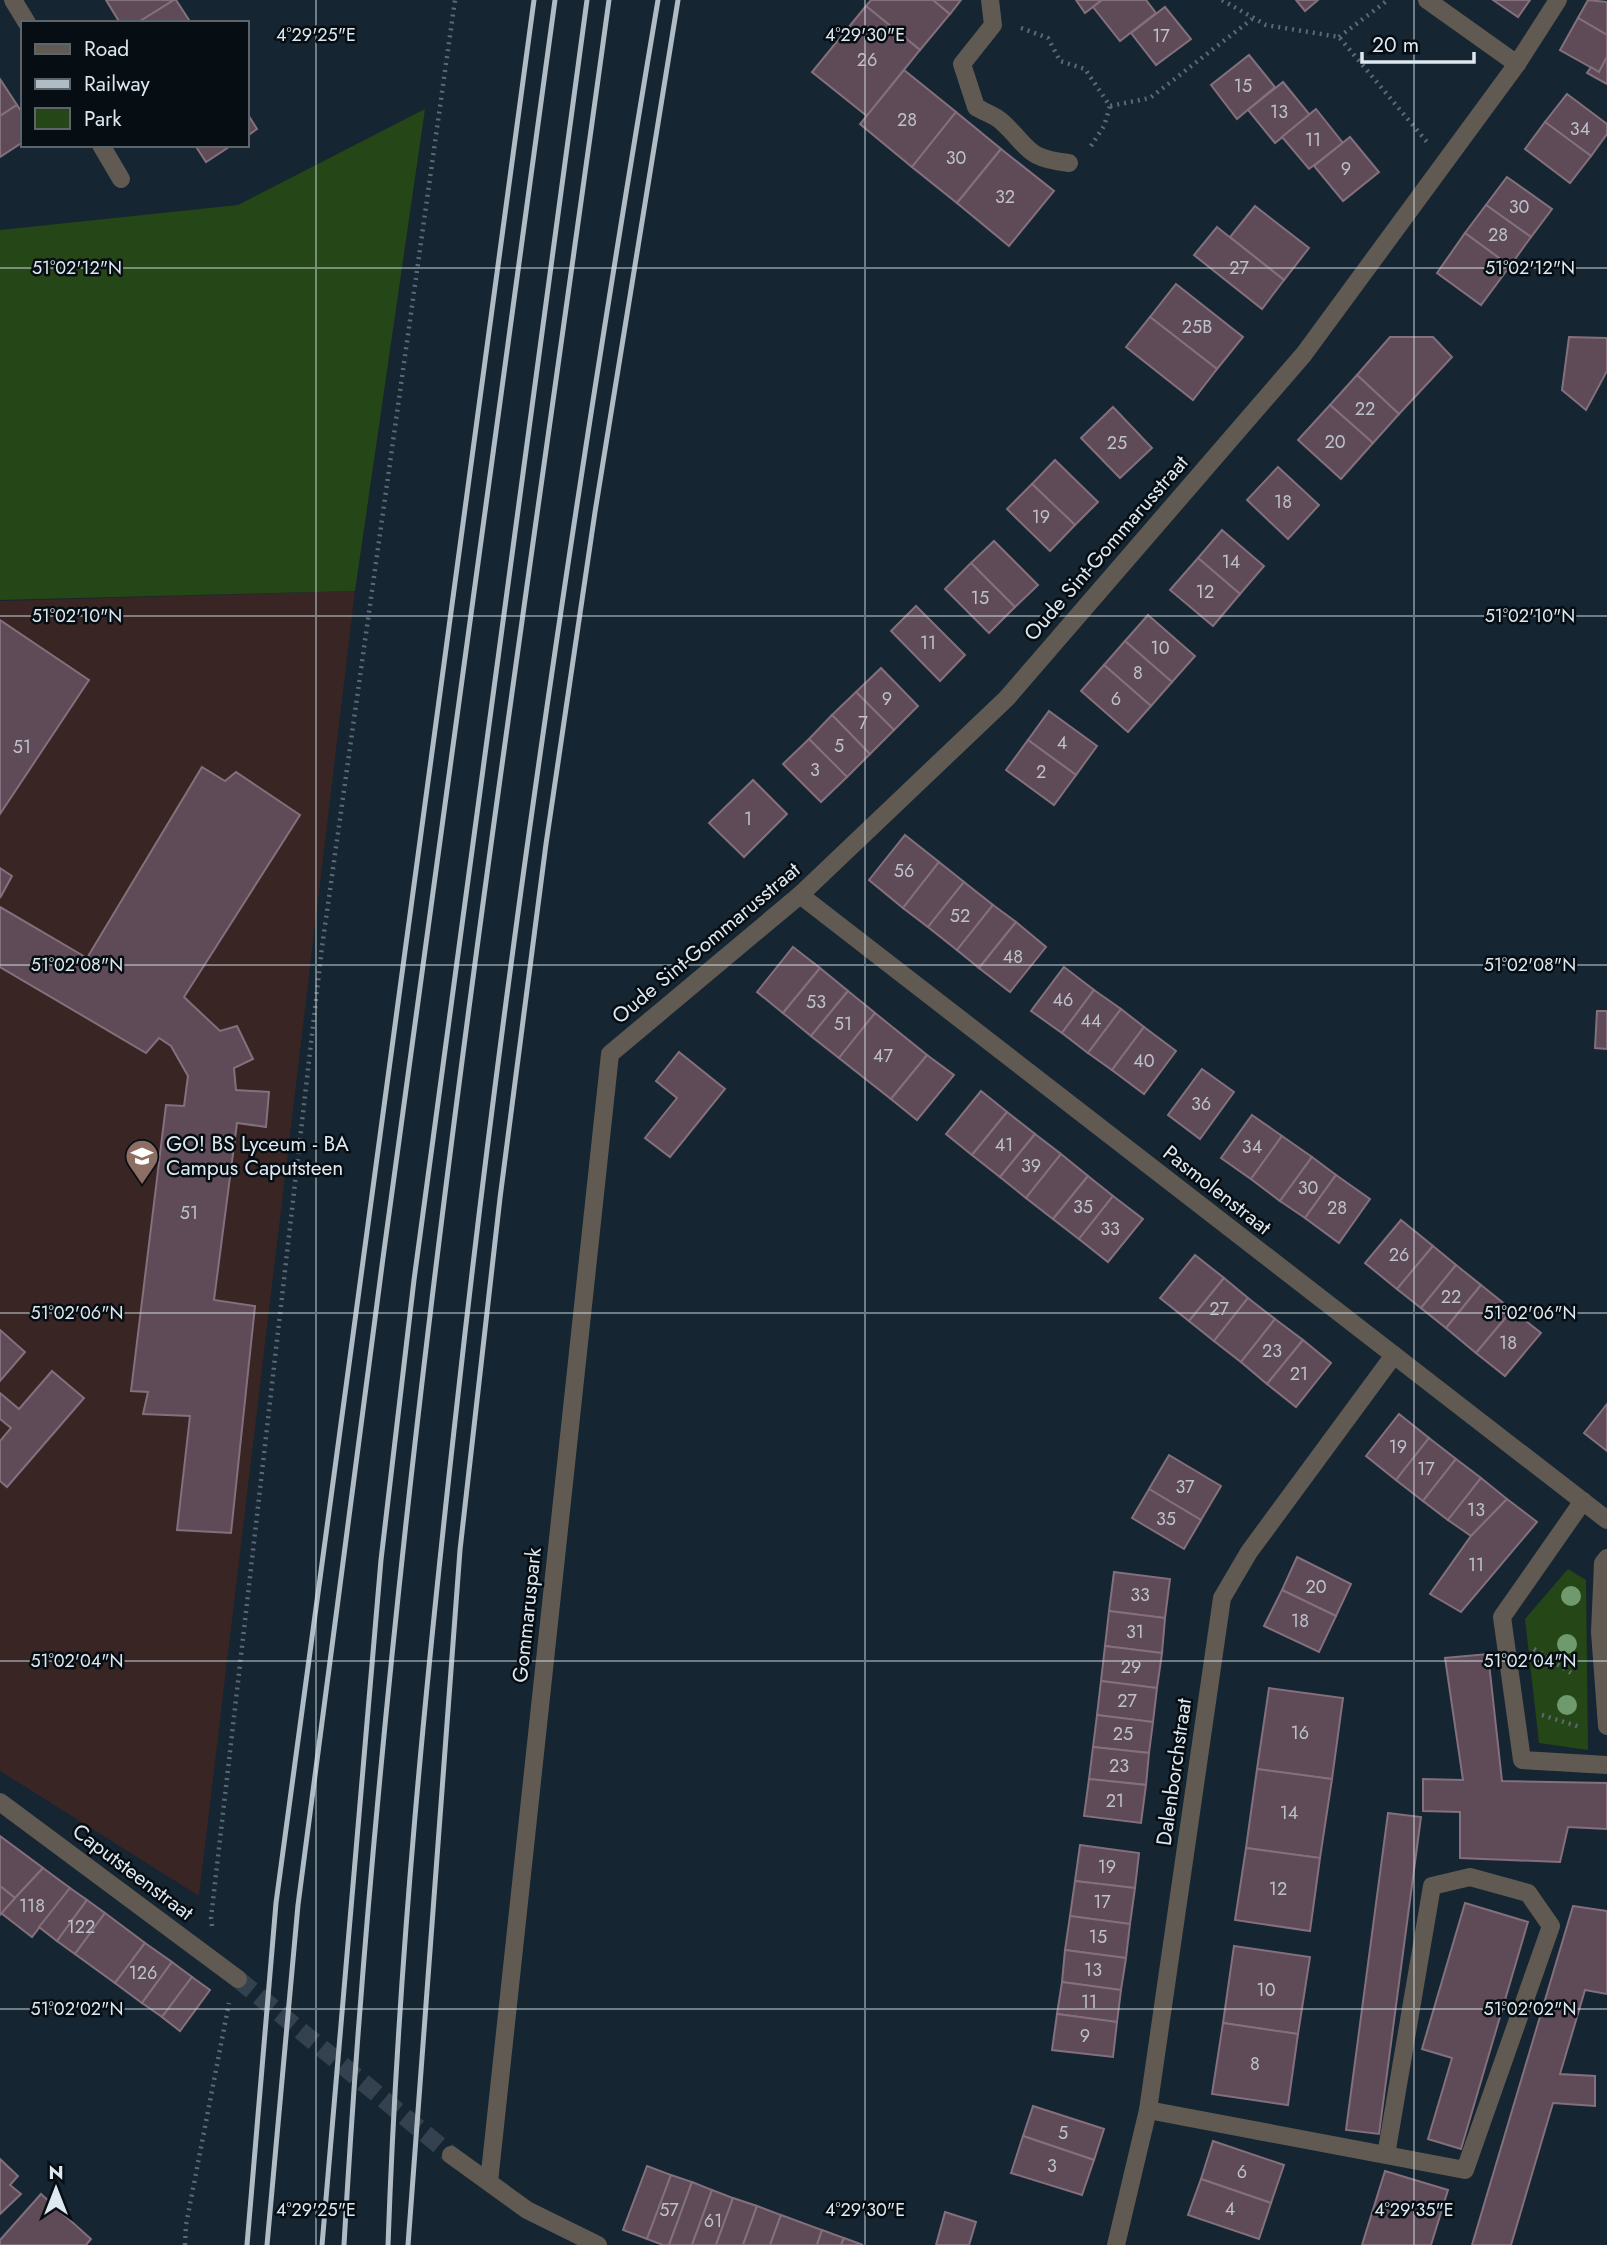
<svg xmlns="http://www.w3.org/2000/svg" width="1607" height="2245" viewBox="0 0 1607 2245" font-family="Jost,sans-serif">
<rect width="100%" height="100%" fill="#152532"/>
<!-- education -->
<path fill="#382524" d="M355 591 199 1896 0 1771V601Z"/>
<!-- green -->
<g fill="#254616">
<path d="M425 109 355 591 0 600V230L238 205Z"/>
<path d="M1568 1569 1586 1580 1588 1750 1539 1743 1525 1619Z"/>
</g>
<!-- building -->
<g fill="#5e4b57" stroke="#846f7c" stroke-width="2">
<path d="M106 0H174L137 23H120Z"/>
<path d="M176 0 191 23H137L174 0Z"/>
<path d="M871 0H933L950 14 920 50 866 6Z"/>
<path d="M933 0H961L950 14Z"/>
<path d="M1076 0H1102L1085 13Z"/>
<path d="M1102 0H1146L1156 13 1120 41 1093 7Z"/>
<path d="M1296 0H1318L1305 11Z"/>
<path d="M1493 0H1530L1518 17Z"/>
<path d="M1588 0 1607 2V35L1578 18Z"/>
<path d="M866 6 920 50 867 116 812 72Z"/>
<path d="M1165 7 1191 39 1156 65 1131 33Z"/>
<path d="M1578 18 1607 35V57L1599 72 1560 50Z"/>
<path d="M1249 55 1275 87 1237 119 1211 85Z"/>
<path d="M1607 57V84L1587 73 1591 67 1599 72Z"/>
<path d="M904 70 956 112 912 167 860 124Z"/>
<path d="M0 79 17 105 0 116Z"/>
<path d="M1283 82 1310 115 1275 143 1248 110Z"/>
<path d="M1567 94 1607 124V134L1591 156 1545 122Z"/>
<path d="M17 105 23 114V142L0 157V116Z"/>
<path d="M1316 109 1343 143 1309 169 1282 137Z"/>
<path d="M956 112 1001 149 957 203 912 167Z"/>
<path d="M247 113 257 129 247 136Z"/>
<path d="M1545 122 1591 156 1570 183 1525 149Z"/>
<path d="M1350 137 1379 172 1343 201 1314 166Z"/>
<path d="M195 145H232L206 162Z"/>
<path d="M1001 149 1054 191 1009 246 957 203Z"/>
<path d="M1507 177 1552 209 1531 237 1486 205Z"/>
<path d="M1486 205 1531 237 1510 266 1465 233Z"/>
<path d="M1255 206 1309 248 1284 280 1230 237Z"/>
<path d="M1217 227 1284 280 1262 309 1194 255Z"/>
<path d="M1465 233 1510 266 1481 305 1437 273Z"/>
<path d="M1176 284 1243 337 1217 369 1150 317Z"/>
<path d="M1150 317 1217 369 1193 400 1126 347Z"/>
<path d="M1390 337H1433L1452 357 1399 414 1357 375Z"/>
<path d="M1569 337 1607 338V371L1586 410 1562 390Z"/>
<path d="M1357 375 1399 414 1373 443 1330 405Z"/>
<path d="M1330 405 1373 443 1341 479 1298 440Z"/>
<path d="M1113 407 1152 448 1120 478 1081 438Z"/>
<path d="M1055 460 1098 502 1075 525 1032 484Z"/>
<path d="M1278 467 1319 505 1288 539 1247 500Z"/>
<path d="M1032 484 1075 525 1050 551 1007 509Z"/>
<path d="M1222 530 1264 566 1240 594 1198 558Z"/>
<path d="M994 541 1038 585 1015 607 971 563Z"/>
<path d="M1198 558 1240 594 1213 626 1170 590Z"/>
<path d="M971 563 1015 607 989 633 945 589Z"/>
<path d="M916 606 965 655 940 681 891 631Z"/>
<path d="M1148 615 1195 656 1172 682 1125 641Z"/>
<path d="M0 620 89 680 0 814Z"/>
<path d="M1125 641 1172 682 1151 706 1104 665Z"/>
<path d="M1104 665 1151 706 1128 732 1081 691Z"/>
<path d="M881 668 918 706 894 730 856 692Z"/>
<path d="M856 692 894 730 870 754 832 715Z"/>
<path d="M1049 711 1097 746 1076 775 1028 740Z"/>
<path d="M832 715 870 754 847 777 809 739Z"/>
<path d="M809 739 847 777 821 802 783 764Z"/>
<path d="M1028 740 1076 775 1054 805 1006 770Z"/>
<path d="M202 767 225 781 236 772 300 815 184 997 220 1031 237 1026 253 1059 234 1068 236 1090 269 1092 266 1127 237 1123 214 1300 255 1306 231 1533 177 1530 190 1416 143 1414 148 1392 131 1391 166 1105 184 1106 188 1076 171 1046 159 1038 146 1053 0 967V907L87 958Z"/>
<path d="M753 780 787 814 744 857 709 823Z"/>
<path d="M905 835 939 862 903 908 869 880Z"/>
<path d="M939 862 964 882 928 927 903 908Z"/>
<path d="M0 868 12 876 0 898Z"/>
<path d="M964 882 993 905 957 950 928 927Z"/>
<path d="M993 905 1016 922 979 968 957 950Z"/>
<path d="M1016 922 1046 947 1010 992 979 968Z"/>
<path d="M793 947 820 968 783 1013 757 992Z"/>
<path d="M1064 967 1094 990 1062 1033 1031 1011Z"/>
<path d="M820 968 848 991 811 1036 783 1013Z"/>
<path d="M1094 990 1121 1009 1088 1053 1062 1033Z"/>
<path d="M848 991 875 1013 839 1058 811 1036Z"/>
<path d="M1121 1009 1144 1027 1112 1070 1088 1053Z"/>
<path d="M1597 1011H1607V1049L1595 1048Z"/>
<path d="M875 1013 927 1055 891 1099 839 1058Z"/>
<path d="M1144 1027 1176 1051 1144 1094 1112 1070Z"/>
<path d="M679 1052 725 1089 670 1157 645 1138 677 1098 656 1081Z"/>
<path d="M927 1055 954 1075 917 1120 891 1099Z"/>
<path d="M1202 1069 1234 1092 1200 1139 1168 1115Z"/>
<path d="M981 1091 1007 1112 972 1155 946 1134Z"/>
<path d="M1007 1112 1035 1134 1000 1177 972 1155Z"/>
<path d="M1252 1115 1282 1136 1251 1179 1221 1158Z"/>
<path d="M1035 1134 1061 1154 1026 1198 1000 1177Z"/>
<path d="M1282 1136 1312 1157 1280 1201 1251 1179Z"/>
<path d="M1061 1154 1088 1176 1053 1219 1026 1198Z"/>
<path d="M1312 1157 1336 1175 1305 1218 1280 1201Z"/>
<path d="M1336 1175 1370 1199 1339 1243 1305 1218Z"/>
<path d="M1088 1176 1113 1196 1079 1239 1053 1219Z"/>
<path d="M1113 1196 1143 1219 1108 1262 1079 1239Z"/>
<path d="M1401 1220 1433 1246 1397 1289 1365 1263Z"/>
<path d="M1433 1246 1456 1265 1421 1308 1397 1289Z"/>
<path d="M1195 1255 1224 1278 1189 1321 1160 1298Z"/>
<path d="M1456 1265 1481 1285 1446 1328 1421 1308Z"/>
<path d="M1224 1278 1248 1298 1214 1341 1189 1321Z"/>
<path d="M1481 1285 1512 1310 1476 1353 1446 1328Z"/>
<path d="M1248 1298 1275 1319 1241 1362 1214 1341Z"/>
<path d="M1512 1310 1541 1333 1505 1376 1476 1353Z"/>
<path d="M1275 1319 1303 1340 1267 1384 1241 1362Z"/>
<path d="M0 1330 25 1352 0 1381Z"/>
<path d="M1303 1340 1331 1363 1296 1407 1267 1384Z"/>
<path d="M52 1371 84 1398 7 1487 0 1481V1441L11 1428 0 1419V1393L19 1409Z"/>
<path d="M1607 1404V1451L1584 1433Z"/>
<path d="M1399 1414 1429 1438 1396 1480 1366 1456Z"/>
<path d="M1429 1438 1456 1459 1423 1501 1396 1480Z"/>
<path d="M1169 1455 1221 1486 1201 1520 1149 1489Z"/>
<path d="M1456 1459 1481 1478 1448 1520 1423 1501Z"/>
<path d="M1481 1478 1507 1499 1471 1536 1448 1520Z"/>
<path d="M1149 1489 1201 1520 1184 1549 1132 1518Z"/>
<path d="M1507 1499 1537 1522 1461 1612 1430 1594 1471 1536Z"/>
<path d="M1297 1557 1351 1584 1336 1616 1282 1590Z"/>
<path d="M1114 1572 1170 1579 1165 1618 1109 1611Z"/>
<path d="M1282 1590 1336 1616 1319 1652 1264 1626Z"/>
<path d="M1109 1611 1165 1618 1162 1653 1105 1646Z"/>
<path d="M1105 1646 1162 1653 1157 1688 1101 1681Z"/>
<path d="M1488 1654 1502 1781 1607 1783V1829L1568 1827 1560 1862 1460 1858V1812L1423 1811V1779L1463 1780 1445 1658Z"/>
<path d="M1101 1681 1157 1688 1153 1722 1097 1715Z"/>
<path d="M1269 1688 1343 1698 1332 1779 1257 1769Z"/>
<path d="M1097 1715 1153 1722 1149 1753 1093 1747Z"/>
<path d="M1093 1747 1149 1753 1146 1785 1089 1779Z"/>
<path d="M1257 1769 1332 1779 1320 1858 1246 1848Z"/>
<path d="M1089 1779 1146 1785 1141 1823 1084 1816Z"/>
<path d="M1388 1813 1421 1817 1379 2134 1346 2130Z"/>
<path d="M0 1836 43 1868 15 1898 0 1886Z"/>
<path d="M1080 1845 1139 1853 1135 1888 1075 1881Z"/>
<path d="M1246 1848 1320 1858 1310 1931 1235 1920Z"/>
<path d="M43 1868 70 1888 32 1937 1 1913Z"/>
<path d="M1075 1881 1135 1888 1130 1924 1070 1916Z"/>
<path d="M0 1886 15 1898 0 1915Z"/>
<path d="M70 1888 87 1900 57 1941 39 1927Z"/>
<path d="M87 1900 105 1913 75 1954 57 1941Z"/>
<path d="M1465 1903 1528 1922 1461 2149 1428 2139 1452 2058 1422 2049Z"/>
<path d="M1573 1906 1607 1911V1994L1585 1990 1560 2074 1595 2076V2106L1553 2103 1511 2245H1472Z"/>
<path d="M105 1913 145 1943 115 1983 75 1954Z"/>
<path d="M1070 1916 1130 1924 1126 1958 1065 1950Z"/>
<path d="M145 1943 172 1962 142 2003 115 1983Z"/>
<path d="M1234 1946 1310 1957 1298 2034 1223 2023Z"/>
<path d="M1065 1950 1126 1958 1121 1990 1062 1982Z"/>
<path d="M172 1962 192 1977 162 2017 142 2003Z"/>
<path d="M192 1977 210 1990 180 2031 162 2017Z"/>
<path d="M1062 1982 1121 1990 1117 2022 1057 2014Z"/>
<path d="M1057 2014 1117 2022 1113 2057 1052 2050Z"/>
<path d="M1223 2023 1298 2034 1288 2105 1212 2094Z"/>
<path d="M1033 2106 1104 2129 1094 2160 1023 2136Z"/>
<path d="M1023 2136 1094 2160 1082 2195 1011 2173Z"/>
<path d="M1213 2141 1284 2165 1271 2203 1201 2179Z"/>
<path d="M0 2159 18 2176 10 2185 21 2194 0 2214Z"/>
<path d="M647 2166 671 2175 647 2239 623 2230Z"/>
<path d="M1385 2171 1448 2190 1431 2245H1362Z"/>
<path d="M671 2175 692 2182 669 2245H663L647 2239Z"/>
<path d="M1201 2179 1271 2203 1259 2239 1188 2215Z"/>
<path d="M692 2182 712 2190 692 2245H669Z"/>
<path d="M712 2190 733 2198 716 2245H692Z"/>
<path d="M41 2194 91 2239 86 2245H0V2240Z"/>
<path d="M733 2198 757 2206 743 2245H716Z"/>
<path d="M757 2206 781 2215 770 2245H743Z"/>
<path d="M945 2212 976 2222 969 2245H936Z"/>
<path d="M781 2215 822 2230 817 2245H770Z"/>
<path d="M822 2230 844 2238 841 2245H817Z"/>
<path d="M844 2238 863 2245H841Z"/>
</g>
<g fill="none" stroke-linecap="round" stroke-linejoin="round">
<!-- street-tunnel -->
<path stroke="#33424e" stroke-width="18" stroke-dasharray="18 9" stroke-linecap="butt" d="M238 1979 451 2155"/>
<!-- path -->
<g stroke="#5c6a75" stroke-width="4.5" stroke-dasharray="2 5" stroke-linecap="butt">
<path d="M1222 0 1266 25 1339 37 1427 142"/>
<path d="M1021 28 1048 38 1060 61 1085 69 1110 106 1150 98 1252 19"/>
<path d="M1339 37 1388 0"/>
<path d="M1091 146 1104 126 1110 106"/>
<path d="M1534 1649 1574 1675"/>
<path d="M1542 1715 1580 1727"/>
<path d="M212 1926 211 1918 322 947 455 0"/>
<path d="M185 2245 186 2225 229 2003"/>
</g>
<!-- lane -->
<g stroke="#605a52" stroke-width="18">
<path d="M990 0 993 25 962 64 976 107C984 112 994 115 1001 121 1030 147 1024 158 1069 163"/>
<path d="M1148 2110 1465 2170 1551 1926 1528 1893 1470 1877 1432 1886 1386 2155"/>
</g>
<!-- street -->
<g stroke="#605a52" stroke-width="18">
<path d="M13 0 27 23"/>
<path d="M1427 0 1517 64"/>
<path d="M101 145 121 179"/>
<path d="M800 895 1607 1520"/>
<path d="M1583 1501 1502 1617 1522 1760 1607 1765"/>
<path d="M1607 1558 1603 1563 1600 1632 1607 1726"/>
<path d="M0 1802 238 1979"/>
<path d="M451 2155 527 2210 598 2245"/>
<path d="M489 2182 610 1054 800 895 1007 698 1304 354 1517 64 1558 0"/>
<path d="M1116 2245 1148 2110 1222 1598 1249 1552 1394 1355"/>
</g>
<!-- rail -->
<g stroke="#b0bcc5" stroke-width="5">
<path d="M247 2245 276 1903 534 0"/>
<path d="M267 2245 298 1905 383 1258 555 0"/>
<path d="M322 2245 381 1560 414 1280 587 0"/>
<path d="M344 2245C387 1493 507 746 609 0"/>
<path d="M388 2245C398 1961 426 1678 458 1395 510 928 580 464 658 0"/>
<path d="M408 2245 460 1550 500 1198 546 844 595 512 678 0"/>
</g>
</g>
<!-- trees -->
<g fill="#6f9a6d">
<circle cx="1571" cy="1596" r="10"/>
<circle cx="1567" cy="1644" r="10"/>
<circle cx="1567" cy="1705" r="10"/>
</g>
<!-- ticks -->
<path fill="none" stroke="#dde8f0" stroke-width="2" stroke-opacity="0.45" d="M316 0V2245M865 0V2245M1414 0V2245M0 268H1607M0 616H1607M0 965H1607M0 1313H1607M0 1661H1607M0 2009H1607"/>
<!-- icons -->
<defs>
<symbol id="school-pin" viewBox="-11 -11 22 30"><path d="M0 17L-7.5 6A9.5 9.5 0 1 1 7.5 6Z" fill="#8d6e63" stroke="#070e13"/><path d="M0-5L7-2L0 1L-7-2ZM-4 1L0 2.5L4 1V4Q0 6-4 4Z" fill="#fff"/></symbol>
</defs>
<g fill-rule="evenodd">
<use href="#school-pin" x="123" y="1137" width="38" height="52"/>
</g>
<g text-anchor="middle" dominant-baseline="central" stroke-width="5" stroke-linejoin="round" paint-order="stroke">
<!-- number labels -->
<g font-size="18" fill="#bdc1ca">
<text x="1161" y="36">17</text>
<text x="867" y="60">26</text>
<text x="1243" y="86">15</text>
<text x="1279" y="112">13</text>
<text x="907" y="120">28</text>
<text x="1580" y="129">34</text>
<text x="1313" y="140">11</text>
<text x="956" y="158">30</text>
<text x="1346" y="169">9</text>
<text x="1005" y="197">32</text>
<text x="1519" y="207">30</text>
<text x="1498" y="235">28</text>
<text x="1239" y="268">27</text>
<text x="1197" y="327">25B</text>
<text x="1365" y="409">22</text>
<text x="1335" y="442">20</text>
<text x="1117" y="443">25</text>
<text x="1283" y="502">18</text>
<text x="1041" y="517">19</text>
<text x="1231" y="562">14</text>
<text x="1205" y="592">12</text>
<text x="980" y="598">15</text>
<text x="928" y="643">11</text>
<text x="1160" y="648">10</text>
<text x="1138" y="673">8</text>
<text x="887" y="699">9</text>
<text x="1116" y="699">6</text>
<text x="863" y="723">7</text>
<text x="1062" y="743">4</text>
<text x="839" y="746">5</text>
<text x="22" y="747">51</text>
<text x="815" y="770">3</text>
<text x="1041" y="772">2</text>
<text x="748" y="819">1</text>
<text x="904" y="871">56</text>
<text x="960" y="916">52</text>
<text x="1013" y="957">48</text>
<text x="1063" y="1000">46</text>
<text x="816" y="1002">53</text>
<text x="1091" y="1021">44</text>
<text x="843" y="1024">51</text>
<text x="883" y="1056">47</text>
<text x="1144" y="1061">40</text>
<text x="1201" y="1104">36</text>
<text x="1004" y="1145">41</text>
<text x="1252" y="1147">34</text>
<text x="1031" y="1166">39</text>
<text x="1308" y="1188">30</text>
<text x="1083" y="1207">35</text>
<text x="1337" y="1208">28</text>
<text x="189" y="1213">51</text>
<text x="1110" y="1229">33</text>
<text x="1399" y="1255">26</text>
<text x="1451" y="1297">22</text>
<text x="1219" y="1309">27</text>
<text x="1508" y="1343">18</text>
<text x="1272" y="1351">23</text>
<text x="1299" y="1374">21</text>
<text x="1398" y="1447">19</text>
<text x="1426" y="1469">17</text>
<text x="1185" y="1487">37</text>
<text x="1476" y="1510">13</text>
<text x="1166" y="1519">35</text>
<text x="1476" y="1565">11</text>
<text x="1316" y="1587">20</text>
<text x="1140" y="1595">33</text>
<text x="1300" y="1621">18</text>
<text x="1135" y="1632">31</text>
<text x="1131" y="1667">29</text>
<text x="1127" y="1701">27</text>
<text x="1300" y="1733">16</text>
<text x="1123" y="1734">25</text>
<text x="1119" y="1766">23</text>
<text x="1115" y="1801">21</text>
<text x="1289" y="1813">14</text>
<text x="1107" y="1867">19</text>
<text x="1278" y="1889">12</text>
<text x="1102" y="1902">17</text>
<text x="32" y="1906">118</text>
<text x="81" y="1927">122</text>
<text x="1098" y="1937">15</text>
<text x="1093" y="1970">13</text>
<text x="143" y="1973">126</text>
<text x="1266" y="1990">10</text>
<text x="1089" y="2002">11</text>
<text x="1085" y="2036">9</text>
<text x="1255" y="2064">8</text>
<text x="1063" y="2133">5</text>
<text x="1052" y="2166">3</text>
<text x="1242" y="2172">6</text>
<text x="1230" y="2209">4</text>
<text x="669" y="2210">57</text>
<text x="713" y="2221">61</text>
</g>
<!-- street labels -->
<g font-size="21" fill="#dde8f0" stroke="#070e13">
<text transform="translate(1106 548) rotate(-49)">Oude Sint-Gommarusstraat</text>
<text transform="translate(706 943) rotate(-40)">Oude Sint-Gommarusstraat</text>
<text transform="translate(1217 1190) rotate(38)">Pasmolenstraat</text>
<text transform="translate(527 1615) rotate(-84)">Gommaruspark</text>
<text transform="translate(1174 1772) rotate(-82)">Dalenborchstraat</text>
<text transform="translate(133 1872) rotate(37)">Caputsteenstraat</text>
</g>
<!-- poi labels -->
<g font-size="21" fill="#dde8f0" stroke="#070e13" text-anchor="start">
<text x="166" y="1144">GO! BS Lyceum - BA<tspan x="166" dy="24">Campus Caputsteen</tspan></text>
</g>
</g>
<g font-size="18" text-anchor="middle" fill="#dde8f0" stroke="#070e13" stroke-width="5" stroke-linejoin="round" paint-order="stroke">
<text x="316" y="41">4°29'25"E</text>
<text x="865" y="41">4°29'30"E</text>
<text x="77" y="274">51°02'12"N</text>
<text x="1530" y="274">51°02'12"N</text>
<text x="77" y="622">51°02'10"N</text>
<text x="1530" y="622">51°02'10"N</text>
<text x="77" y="971">51°02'08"N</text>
<text x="1530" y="971">51°02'08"N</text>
<text x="77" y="1319">51°02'06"N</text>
<text x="1530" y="1319">51°02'06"N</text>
<text x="77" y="1667">51°02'04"N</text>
<text x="1530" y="1667">51°02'04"N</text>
<text x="77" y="2015">51°02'02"N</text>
<text x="1530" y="2015">51°02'02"N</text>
<text x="316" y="2216">4°29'25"E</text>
<text x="865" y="2216">4°29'30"E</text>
<text x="1414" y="2216">4°29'35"E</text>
</g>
<!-- legend -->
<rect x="21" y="21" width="228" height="126" fill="#070e13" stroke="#5d656b" stroke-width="2"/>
<rect x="35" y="44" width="35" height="10" fill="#605a52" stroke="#5d656b" stroke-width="2"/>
<text x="84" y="56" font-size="21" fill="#dde8f0">Road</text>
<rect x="35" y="79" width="35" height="10" fill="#b0bcc5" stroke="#5d656b" stroke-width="2"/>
<text x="84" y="91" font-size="21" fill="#dde8f0">Railway</text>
<rect x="35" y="108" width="35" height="21" fill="#254616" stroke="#5d656b" stroke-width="2"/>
<text x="84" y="126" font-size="21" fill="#dde8f0">Park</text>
<!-- north arrow -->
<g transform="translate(56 2189)" stroke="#070e13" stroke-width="5" paint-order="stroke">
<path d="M0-5L12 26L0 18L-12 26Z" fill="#dde8f0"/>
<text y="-10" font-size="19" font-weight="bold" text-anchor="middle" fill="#dde8f0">N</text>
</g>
<!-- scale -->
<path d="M1362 52v10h112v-10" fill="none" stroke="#dde8f0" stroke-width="3.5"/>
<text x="1372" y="52" font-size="21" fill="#dde8f0" stroke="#070e13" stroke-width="5" paint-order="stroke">20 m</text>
</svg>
